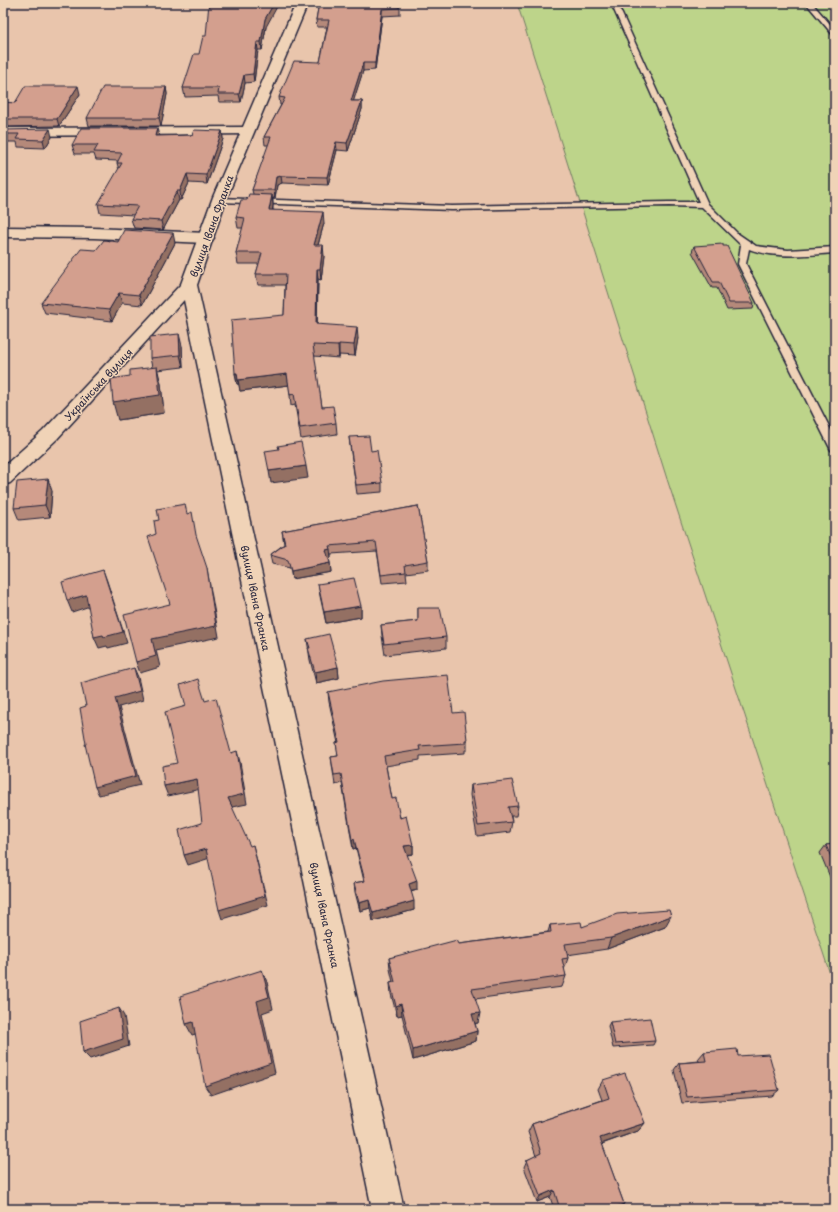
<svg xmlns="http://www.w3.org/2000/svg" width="838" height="1212" viewBox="0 0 838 1212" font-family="'Playpen Sans',sans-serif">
<rect width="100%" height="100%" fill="#e9c5ac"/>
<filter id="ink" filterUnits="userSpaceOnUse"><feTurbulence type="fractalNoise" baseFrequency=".025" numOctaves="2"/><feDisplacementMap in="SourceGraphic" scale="8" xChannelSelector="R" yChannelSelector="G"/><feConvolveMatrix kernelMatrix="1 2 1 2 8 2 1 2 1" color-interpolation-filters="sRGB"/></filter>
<g filter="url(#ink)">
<!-- green -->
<path fill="#bdd48a" stroke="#707b62" d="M517 3H835V989L667 479Z"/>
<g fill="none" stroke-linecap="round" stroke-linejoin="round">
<defs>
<g id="service">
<path d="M611 3H617L708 204 737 233 756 246 788 250 835 247V253C807 255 776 259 749 249L746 264 835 438V452L831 450 738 264 741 245 702 207 669 206 452 210 219 202 215 200 219 198 452 206 669 202H699Z"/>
<path d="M806 3H812L835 30V36L833 35Z"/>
</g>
<g id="minor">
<path d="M247 127 252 128 254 131 252 134 3 136V128Z"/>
<path d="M3 227 94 228 206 233 211 235 214 238 211 241 206 243 94 238 3 237Z"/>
</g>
<path id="tertiary" d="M296 3H308L227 197 197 285 404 1209H372L184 300 57 439 10 483 3 485V467L43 431 181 284 213 197Z"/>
</defs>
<!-- service casing -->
<use href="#service" stroke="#22223b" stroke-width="3"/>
<!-- minor casing -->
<use href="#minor" stroke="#22223b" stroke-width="3"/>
<!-- tertiary casing -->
<use href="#tertiary" stroke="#22223b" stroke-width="3"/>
<!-- service -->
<use href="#service" fill="#f0d3b7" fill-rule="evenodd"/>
<!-- minor -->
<use href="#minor" fill="#f0d3b7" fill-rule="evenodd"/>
<!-- tertiary -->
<use href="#tertiary" fill="#f0d3b7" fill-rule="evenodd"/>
</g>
<!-- wall -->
<g fill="#b5897a" stroke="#22223b">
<path d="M319 3 400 8V15L382 16 375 70 363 71 353 101H362V109L348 151 337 150 328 185 282 183 277 185 275 198H273V210L324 223 318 245 324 256 321 280 318 279 317 324 358 338 355 356 339 355V358L314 356 322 407 336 423 337 434 301 439 295 405 291 406 289 385 240 391 239 384H237L235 373 284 315 285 285H258L256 274 259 264H238L236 253 243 228H238L236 217 247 200 253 194 252 190 269 145H265L264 137 281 105H280L279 97 320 62 327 27H317L316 20Z"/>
<path d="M266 27 262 50H258L254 82 245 83 241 102H219L218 96 185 97 183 88 199 54Z"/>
<path d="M166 87 167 94 161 126H89L87 118Z"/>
<path d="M80 94 59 126 3 127V102L15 103Z"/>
<path d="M3 130 52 137 45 148 18 147 17 142H3Z"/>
<path d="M222 131 223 139 207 184 189 183 181 200H179L163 230 134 228 131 219 134 215 100 213 98 204 119 170 117 163 118 161 96 160 94 154H75L72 145 158 136 192 135Z"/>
<path d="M118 242 175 243 142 305 122 303 112 321 45 313 41 303 96 250Z"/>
<path d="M694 246 754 303 753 309 727 310 717 288H712L692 252Z"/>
<path d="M182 346 183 367 157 370 161 384 164 413 118 420 130 376 152 367 150 358Z"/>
<path d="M349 437 371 451 382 483V492L357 494 350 446Z"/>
<path d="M52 491 50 517 19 520 14 508Z"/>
<path d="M418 506 428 561V570L406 573 407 581 382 583 377 551 331 554V558H329L330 563 331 572 292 579 290 568 272 564 270 555 284 544 282 531Z"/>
<path d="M318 584 361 606V617L326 623 320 596Z"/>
<path d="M418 608 446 637V648L385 655 382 636 381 625 418 621Z"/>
<path d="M307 639 338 667 339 678 316 683 310 660Z"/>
<path d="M328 692 453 713 467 740V750H465V753L420 756V760L386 766 392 799 413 845V854L407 855 417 890 411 892 414 910 373 921 370 908 360 911 355 892 354 883 364 881 356 848 353 849 342 783 335 785 331 757 338 756 336 743H338L329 702Z"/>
<path d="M471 785 518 806 516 816H511L512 822 510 832 477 836 470 795Z"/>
<path d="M835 844V889L820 853 826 845Z"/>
<path d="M550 925 582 927H665L607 949 567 955 568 958 564 970 566 976 562 987 475 999 478 1023H475L477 1031 476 1041 413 1060 402 1015 397 1016 391 994 390 983 393 982 390 969 389 958 459 944 548 932Z"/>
<path d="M610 1022 655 1041 653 1045 613 1048 608 1026Z"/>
<path d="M704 1052 738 1056 779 1090 772 1096 682 1103 674 1070 679 1063 699 1061 698 1059Z"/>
<path d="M603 1080 645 1123 638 1131 602 1144 624 1204 619 1209H554L550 1197 537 1202 524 1167 527 1160 536 1156 528 1132 532 1124 602 1100 598 1089Z"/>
</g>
<!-- shaded-wall -->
<g fill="#946f63" stroke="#22223b">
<path d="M274 3H279L266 27 262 50 261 42 265 19Z"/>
<path d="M382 9V16L375 70V63Z"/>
<path d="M257 42 258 50 254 82 253 74Z"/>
<path d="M363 63V71L351 109V101Z"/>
<path d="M244 75 245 83 241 102 239 94Z"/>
<path d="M78 86 80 94 59 126 57 119Z"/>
<path d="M166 87 167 94 161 126 159 118Z"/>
<path d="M362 101V109L348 151 347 143Z"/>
<path d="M157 128 159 136H155Z"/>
<path d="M50 129 52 137 45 148 43 140Z"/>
<path d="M222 131 223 139 207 184 206 175Z"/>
<path d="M336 142 337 150 328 185 327 177Z"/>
<path d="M187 174 189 183 181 200 180 191Z"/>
<path d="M281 176 282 183 277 185 275 198 274 190 276 177Z"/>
<path d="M177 191 179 200 163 230 161 221Z"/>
<path d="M272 195 273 205 271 221 269 210Z"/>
<path d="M323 212 324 223 315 256 314 245Z"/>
<path d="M173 233 175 243 142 305 139 295Z"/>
<path d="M323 245 324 256 321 280 320 269Z"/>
<path d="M317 269 318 279 317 335 316 324Z"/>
<path d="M119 293 122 303 112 321 109 310Z"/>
<path d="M357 327 358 338 355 356 354 345Z"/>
<path d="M179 334 182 346 183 367 180 355Z"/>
<path d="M339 344V358L338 346Z"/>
<path d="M157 367 161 384 164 413 118 420 113 402Z"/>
<path d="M235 373H237L239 384H237Z"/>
<path d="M287 374 289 385 240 391 238 380Z"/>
<path d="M306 466 308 478 271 483 269 471Z"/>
<path d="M48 479 52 491 50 517 45 505Z"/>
<path d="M3 542 7 551 3 570Z"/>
<path d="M330 549 331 558 327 559 326 550Z"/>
<path d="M330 563 331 572 292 579 291 571Z"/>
<path d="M207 568 209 580 219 637 156 650 160 667 140 673 136 662 152 639Z"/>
<path d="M103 570 107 581 127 643 108 648 107 646 99 648 94 637Z"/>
<path d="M86 595 90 606 72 612 67 600Z"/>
<path d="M361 606V617L326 623 324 612Z"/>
<path d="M338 667 339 678 316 683 315 672Z"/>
<path d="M134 668 138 677 143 700 119 707 140 785 99 795 95 787 115 698Z"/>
<path d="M237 751 240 762 247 804 232 807 228 798Z"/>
<path d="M197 779 201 789 168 796 164 786Z"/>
<path d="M354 839 356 848 353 849 352 840Z"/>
<path d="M253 845 268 905 222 919 219 910Z"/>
<path d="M413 845V854L404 855V846Z"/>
<path d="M206 849 210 858 188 865 184 855Z"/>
<path d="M417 881V890L409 892V884Z"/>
<path d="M369 900 370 908 360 911 359 903Z"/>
<path d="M414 901V910L373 921V913Z"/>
<path d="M671 916 665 927 607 949 611 938Z"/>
<path d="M262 970 267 982 273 1009 262 1013 275 1073 211 1095 205 1086Z"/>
<path d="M401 1004 402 1015 397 1016 396 1006Z"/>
<path d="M119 1008 124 1016 129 1046 90 1059 83 1052Z"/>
<path d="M480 1013 478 1023 471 1024 472 1014Z"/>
<path d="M193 1022 199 1033 192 1035 186 1024Z"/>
<path d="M477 1031 476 1041 413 1060V1050Z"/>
<path d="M645 1123 638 1131 595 1146 600 1138Z"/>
<path d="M554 1190 550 1197 537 1202 540 1196Z"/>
<path d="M624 1204 619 1209H610Z"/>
</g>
<!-- building -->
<g fill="#d39f8e" stroke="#22223b">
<path d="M209 3H274L265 19 261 42H257L253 74 244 75 239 94H218L219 88H183L194 54H199L203 36H206Z"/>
<path d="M319 3H393L400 8 382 9 375 63H363L351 101H362L347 143 336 142 327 177 281 176 276 177 274 190H252L271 137H264L285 98 279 97 294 61 320 62 329 20H316Z"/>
<path d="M25 86H78L57 119H3V102L15 103Z"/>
<path d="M103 87H166L159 118H87Z"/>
<path d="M81 128H157L155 136 192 135 194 130 222 131 206 175 187 174 180 191H177L161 221 131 219 138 206 98 204 122 163H117L122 153 94 152 98 145H72Z"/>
<path d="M50 129 43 140 16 139 19 134H3V130Z"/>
<path d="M249 194 272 195 269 210 323 212 314 245H323L320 269H317L316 324 357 327 354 345 339 344 338 346 313 345 322 407 333 406 336 423 300 428 294 394 290 395 287 374 238 380 237 373H235L231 320 284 315 286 274H256L262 253H236L245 218 236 217 241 200H247Z"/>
<path d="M124 230 173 233 139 295 119 293 109 310 41 303 81 249 96 250 104 240 118 242Z"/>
<path d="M723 244V246H727L754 303H729L719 282H713L694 246Z"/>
<path d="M179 334 180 355 150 358V337Z"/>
<path d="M157 367 160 395 113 402 111 379 130 376V370Z"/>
<path d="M369 436 371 451 377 450 382 483 356 485 349 437Z"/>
<path d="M301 442 306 466 269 471 265 451 279 449 278 446Z"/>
<path d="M48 479 45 505 14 508 17 482Z"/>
<path d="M185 504 187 514 192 512 196 535 207 568 216 626 152 639 156 656 136 662 124 615 170 604 148 537 156 534 154 521 159 520 157 509Z"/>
<path d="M418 506 428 561 405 565 406 572 381 575 376 542 329 546 330 549 326 550 330 563 291 571 288 560 270 555 285 544 282 531Z"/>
<path d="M103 570 123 632 104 637 103 635 94 637 86 595 67 600 62 582Z"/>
<path d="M354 578 361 606 324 612 318 584Z"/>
<path d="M418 608H440L446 637 384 644 381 625 418 621Z"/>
<path d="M329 634 338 667 315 672 308 648H310L307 639Z"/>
<path d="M134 668 140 691 115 698 136 776 95 787 85 744H86L80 708 86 706 81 683Z"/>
<path d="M448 675 453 713 464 712 467 740H465V743L419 746 420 750 384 756 392 799 396 798 400 818 406 816 413 845 404 846 417 881 409 884 414 901 373 913 369 900 359 903 354 883 365 881 354 839 352 840 341 774 334 775 331 757 338 756 336 743 339 742 328 692 383 681Z"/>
<path d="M198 679 205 701 216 698 231 753 237 751 244 794 228 798 250 846 253 845 265 896 219 910 206 849 184 855 179 830 202 823 197 779 164 786 162 766 177 763 165 712 186 706 180 685Z"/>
<path d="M512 780 518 806 508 807 512 822 478 826 471 785Z"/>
<path d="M835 844V867L826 845Z"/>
<path d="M669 910 671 916 611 938 565 944 568 958 562 959 566 976 472 989 480 1013 472 1014 477 1031 413 1050 401 1004 396 1006 390 983 395 982 389 958 457 940 459 944 551 932 550 925 581 922 582 927 617 914Z"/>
<path d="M262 970 269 997 257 1001 271 1063 205 1086 193 1022 186 1024 180 996Z"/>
<path d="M119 1008 123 1039 83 1052 80 1021Z"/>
<path d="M650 1018 655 1041 615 1044 610 1022Z"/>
<path d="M737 1049 738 1056 769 1054 779 1090 687 1097 679 1063 706 1061 704 1052Z"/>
<path d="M625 1073 645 1123 600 1138 624 1204 610 1209H560L554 1190 540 1196 527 1160 541 1153 532 1124 609 1098 603 1080Z"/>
<path d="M789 1208V1209H779Z"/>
</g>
</g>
<g text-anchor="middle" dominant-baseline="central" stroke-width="3" stroke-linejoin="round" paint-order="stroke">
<!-- street labels -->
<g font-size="10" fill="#22223b" stroke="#f0d3b7">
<text transform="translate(211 226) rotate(-70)">вулиця Івана Франка</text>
<text transform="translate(98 384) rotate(-47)">Українська вулиця</text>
<text transform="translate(256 598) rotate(78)">вулиця Івана Франка</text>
<text transform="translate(325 915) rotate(78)">вулиця Івана Франка</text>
</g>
</g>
<!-- margin -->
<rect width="838" height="1212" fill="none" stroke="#f0d3b7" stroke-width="16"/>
<rect x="8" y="8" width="822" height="1196" fill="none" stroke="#22223b" stroke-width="1.5" filter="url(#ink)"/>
</svg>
